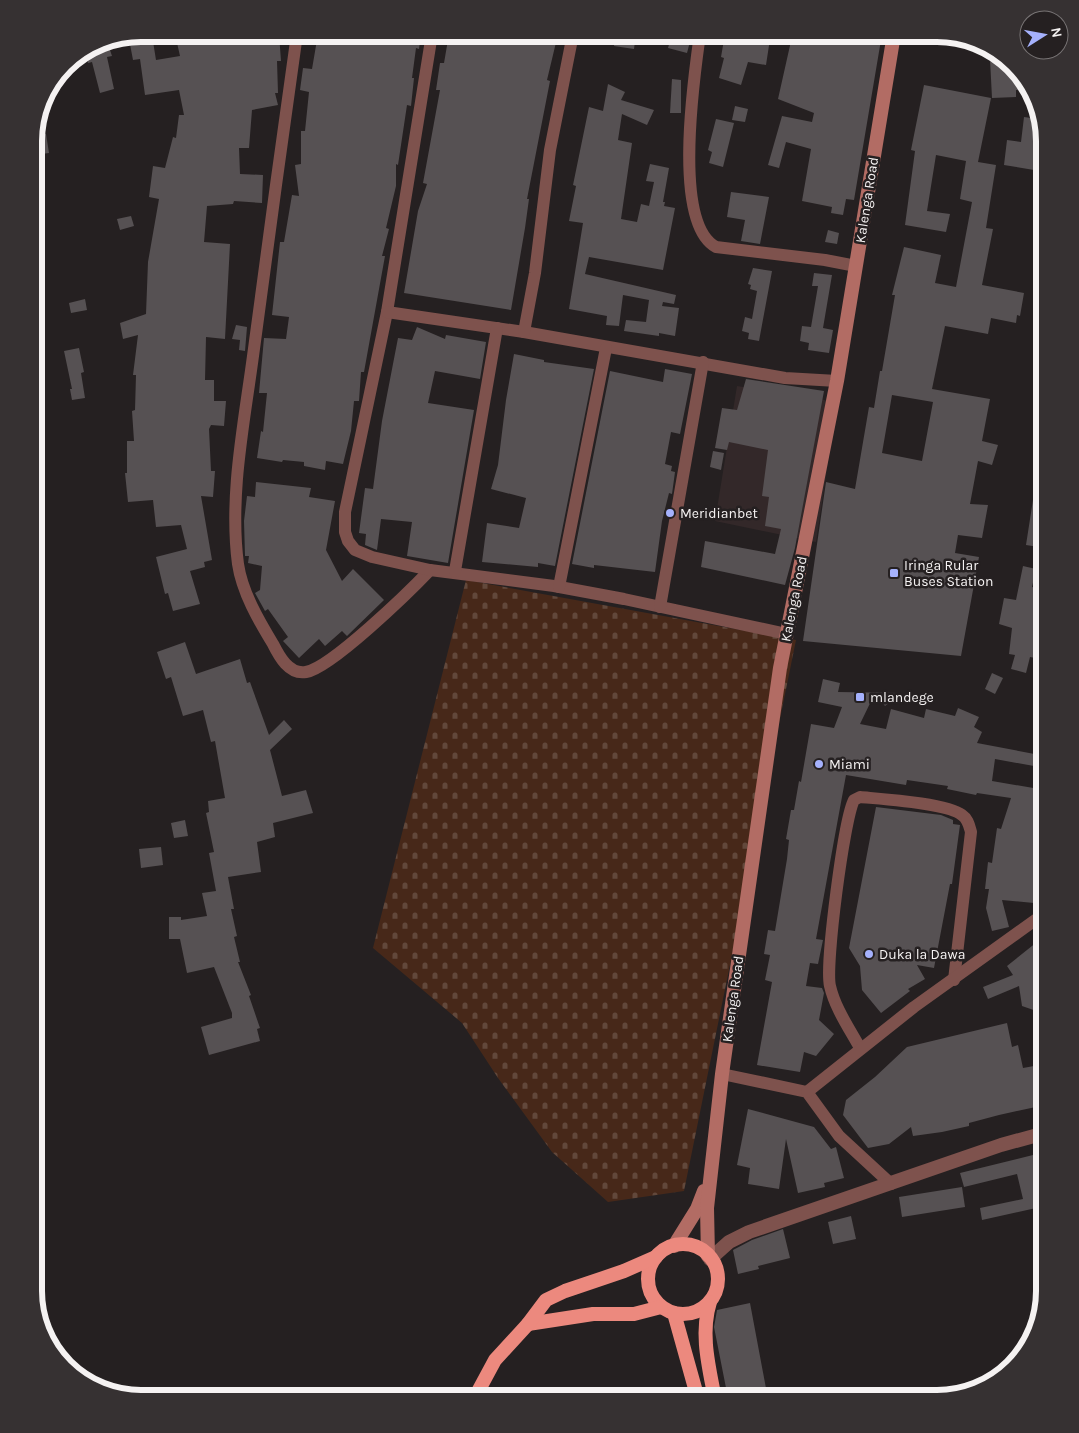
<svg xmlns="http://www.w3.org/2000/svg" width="1079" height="1433" viewBox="0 0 1079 1433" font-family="Karla,sans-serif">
<defs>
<pattern id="cemetery-stones" width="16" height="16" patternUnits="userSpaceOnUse" patternTransform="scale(1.25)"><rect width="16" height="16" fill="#472819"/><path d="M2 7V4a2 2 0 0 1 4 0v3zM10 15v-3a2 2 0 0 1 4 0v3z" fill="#62483b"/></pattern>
</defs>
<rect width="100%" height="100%" fill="#252021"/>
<!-- built -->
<path fill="#332829" d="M737 386 837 402 816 542 715 521Z"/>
<!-- cemetery -->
<path fill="url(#cemetery-stones)" d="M466 580 796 640 684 1191 608 1202 552 1152 498 1078 462 1023 373 948Z"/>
<!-- building -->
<g fill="#565153" fill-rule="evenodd">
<path d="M175 34H279L281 61H277L278 93H275L278 105 252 110 249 148H239L240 174 263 175 262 203 234 201 233 204 207 206 204 242 230 244 225 339 206 337 205 380H214V401H226L224 426 211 425 209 429 211 471H215L213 497 201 496 212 560 204 562 205 567 190 571 200 604 173 611 168 593 165 594 156 557 187 549 181 525 156 527 153 500 128 502 125 473H127V441H134L132 411 135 410 136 375H133L138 335 123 339 120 323 146 314 148 262 159 199 149 197 153 166 165 168 173 137 176 138 179 115H184L179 90 145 95 140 59 133 60 129 39 152 35 156 60 180 56Z"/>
<path d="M318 34H421L419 49 416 48 412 78H414L411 106 407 105 398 165 396 164V186L386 228 389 229 382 256H385L364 372H361L359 401H354L351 431 343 464 326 461 325 470 304 466V462L283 460 282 462 257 458 261 431 263 432 267 393H259L264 338 286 339 289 317 272 315 280 242H284L292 195 299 196 295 165 301 164V131H305L309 92 300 90 303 68 312 69Z"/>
<path d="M449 34H558L547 80 550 81 527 199H529L525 228 511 310 404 293 418 211 427 184 423 183 440 90H436L440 63H444Z"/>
<path d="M616 34H636L634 49 614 46Z"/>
<path d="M672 34H692L687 53 668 48Z"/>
<path d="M725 34 770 39 766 65 748 62 741 85 719 78 724 58 721 57Z"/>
<path d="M812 34H882L854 200 846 199 843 215 831 213 832 207 802 201 811 149 786 142 779 168 768 165 782 116 812 122 814 113 778 99 791 41 811 45Z"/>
<path d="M107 41 112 56 107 57 114 89 100 93 92 62 88 63 85 52 101 42Z"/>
<path d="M1002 58 1027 82 1029 89 1016 90V97L992 98 990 59Z"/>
<path d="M672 79 681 80V113H670Z"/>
<path d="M608 84 625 92 621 100 654 110 647 125 622 114 618 140 632 143 621 219 637 222 641 204 649 206 654 182 646 181 650 164 669 168 663 202H665L664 206 675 208 663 270 589 257 585 274 676 295 674 304 663 302 662 306 679 308 675 336 659 333V336L624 331 626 320 646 322 649 300 623 295 619 326 606 325 607 316 569 309 583 223 569 221 576 186 573 185 589 107 603 111Z"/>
<path d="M924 85 991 98 978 162 996 165 986 228 993 229 982 285 1024 293 1020 316 1017 315 1016 323 991 318 988 334 945 326 932 389 990 399 982 441 998 445 992 465 978 461 970 504 988 505 982 538 958 535 955 553 979 557 961 656 803 641 826 482 855 489 869 407 874 408 880 371H882L895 295H892L904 247 941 255 935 283 956 287 972 202 960 199 966 161 936 155 927 211 950 214 946 232 905 225 915 151 911 150ZM892 395 933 402 922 461 882 453Z"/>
<path d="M735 106 748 109 745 122 732 120Z"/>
<path d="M1024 117 1038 119 1040 124 1037 154 1042 155 1040 171 1004 165 1007 140 1021 142Z"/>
<path d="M716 119 734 123 723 167 709 163 712 152 708 150Z"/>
<path d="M46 134 49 153 34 155V136Z"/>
<path d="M731 192 769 197 760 244 741 241 745 220 727 217Z"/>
<path d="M131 216 134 226 120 230 117 219Z"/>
<path d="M828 230 839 233 837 244 825 242Z"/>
<path d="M753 268 772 271 759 341 748 339 749 333 742 331 745 317 752 319 757 291 750 289 751 285 748 284Z"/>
<path d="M814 273 832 275 823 328 833 330 829 353 808 350 809 343 800 341 802 326 811 327 818 286H812Z"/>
<path d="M85 299 87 310 71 313 69 303Z"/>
<path d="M236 325 247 327 245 351 239 350 240 340 232 339Z"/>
<path d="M417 327 445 339 446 335 486 342 480 379 435 371 428 403 474 410 448 563 407 556 412 522 381 519 377 550 365 545 366 534 359 533 365 488 373 489 382 421 398 338 412 340Z"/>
<path d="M79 348 84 372 81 373 85 398 72 400 70 389H72L64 351Z"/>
<path d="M514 354 544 360V362L594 369 555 566 538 563V567L482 562 487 523 519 528 526 498 491 489 498 465 506 400Z"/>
<path d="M665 369 692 374 680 434 671 432 665 464 672 466 671 471 675 472 672 494 669 493 662 521 655 572 594 565V568L572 564 610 371 663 382Z"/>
<path d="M746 379 824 391 795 548 785 585 701 567 705 541 775 554 781 529 765 526 769 497 762 496 768 450 729 442 727 450 715 448 722 408 737 410Z"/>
<path d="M713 451 724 453 721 470 710 467Z"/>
<path d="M1039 461H1045V499L1040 531 1045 532V548L1026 545Z"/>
<path d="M256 482 311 488 309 497 335 501 326 550 342 581 353 569 384 600 347 636 342 631 325 646 319 639 299 658 283 641 288 637 268 609 265 611 255 593 260 590 262 566 248 563 249 556H245L244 521 247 496 255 497Z"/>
<path d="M1023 566 1036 569 1032 587 1045 590V660L1030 657 1026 673 1011 669 1015 655 1009 654 1012 628 999 624 1004 598 1016 600Z"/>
<path d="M185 642 196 674 240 659 247 683 250 682 269 735 284 720 292 729 270 750 282 796 306 790 313 813 273 823 275 837 257 842 261 872 228 877 234 909H231L237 936 234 937 240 962H238L251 995 249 996 260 1028 257 1029 260 1041 209 1055 201 1027 232 1018V1013L214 967 187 973 180 939H169V917H181V920L207 916 202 893 216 891 209 853 214 852 206 813 209 812 208 801 225 798 215 741 211 742 203 710 183 716 171 677 166 679 157 652Z"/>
<path d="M992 673 1003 678 995 694 985 689Z"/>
<path d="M823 679 840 683 838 692 902 693 885 706 875 693 860 724 886 729 891 709 924 718 926 709 955 716 958 708 979 717 974 727 982 732 977 743 1045 756V768L995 759 992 781 1045 790V816H1041L1037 843 1045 844V884L1043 890 1036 889 1034 903 1002 900 1009 927 992 931 986 908 989 889H985L988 862 992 863 997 828 1001 829 1011 798 977 793 976 795 947 789 948 786 907 780 906 785 846 775 816 939 823 940 818 964 810 963 806 986 822 988 824 993 819 1020 834 1034 816 1056 804 1052 800 1072 757 1065 772 982 765 980 770 955 764 954 768 930 775 931 787 859 789 840 786 839 791 810H794L799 781 801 782 811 724 834 728 842 707 818 702Z"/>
<path d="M876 807 941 815 953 820V824L960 825 952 884H950L934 968 917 965 925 979 908 989 910 991 881 1013 862 990 860 966 849 948Z"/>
<path d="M185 820 188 836 174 838 171 823Z"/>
<path d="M161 847 163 865 141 868 139 849Z"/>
<path d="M1037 942 1045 953V1014L1022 1006 1019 986 988 999 983 987 1013 975 1007 966Z"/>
<path d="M1007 1023 1012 1047 1018 1045 1023 1068 1045 1064V1105L999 1115 969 1123V1126L942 1132 913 1136 911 1127 889 1144 868 1148 843 1115 846 1100 875 1077 907 1047Z"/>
<path d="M748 1109 814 1127 831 1149 836 1147 844 1178 824 1183 825 1187 798 1193 786 1139 779 1189 748 1184 750 1168 737 1165Z"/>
<path d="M1045 1152V1206L982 1220 980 1208 1023 1199 1017 1174 964 1187 960 1173Z"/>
<path d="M962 1187 965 1207 902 1217 899 1197Z"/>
<path d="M851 1216 856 1239 833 1244 828 1222Z"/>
<path d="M783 1229 790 1258 758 1266 759 1269 738 1274 733 1250 752 1240Z"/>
<path d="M750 1303 768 1399H730L729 1393H727L714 1327 716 1316 717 1310Z"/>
<path d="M681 1387 684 1399H646L645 1394Z"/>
</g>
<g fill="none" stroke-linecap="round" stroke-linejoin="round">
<!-- minor -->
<g stroke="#7e524d" stroke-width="12">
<path d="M297 34C282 141 267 249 253 356 244 424 229 496 238 564 242 592 259 621 273 644 279 656 289 675 306 672 331 668 410 591 430 570"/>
<path d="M432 34 387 312 345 512V532L348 541 355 550 372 557 430 570 554 586 624 599 787 634"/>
<path d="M700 34C694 77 672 223 716 247L825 260 856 266"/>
<path d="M387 312 524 332 785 378 837 381"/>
<path d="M524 332 535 273 550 150 573 34"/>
<path d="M455 571 497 328"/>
<path d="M559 587 606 348"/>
<path d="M660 607 703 362"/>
<path d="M860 1048C849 1028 835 1008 830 986 825 965 844 819 854 800L860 797C881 799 947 803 962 815 968 819 969 825 971 832L954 980"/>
<path d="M722 1074 807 1092 839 1136 891 1184"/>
<path d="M807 1092 914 1007 1045 913"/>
</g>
<!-- tertiary -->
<path stroke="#7e524d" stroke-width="14" d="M710 1259 729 1242 749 1232 1001 1145 1045 1133"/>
<!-- secondary -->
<g stroke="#b26c64" stroke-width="14">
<path d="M674 1246 697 1209 704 1191"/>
<path d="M708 1256 707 1208 722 1074 780 668 837 381 894 34"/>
</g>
<!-- trunk -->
<g stroke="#ec897e" stroke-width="14">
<circle cx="683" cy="1279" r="35"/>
<path d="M710 1302C700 1334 709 1367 715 1399"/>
<path d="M674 1313 698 1399"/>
<path d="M528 1324 593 1314H634L661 1307"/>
<path d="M474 1399 495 1360 528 1324 546 1300 565 1291 624 1271 656 1257"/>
</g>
</g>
<!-- markers -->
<g fill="#a5b1fc" stroke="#252021" stroke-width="2">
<circle cx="670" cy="513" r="5"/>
<rect x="889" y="568" width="10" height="10" rx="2.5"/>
<rect x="855" y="692" width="10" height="10" rx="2.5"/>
<circle cx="819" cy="764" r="5"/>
<circle cx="869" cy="954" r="5"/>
</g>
<g text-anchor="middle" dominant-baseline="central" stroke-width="5" stroke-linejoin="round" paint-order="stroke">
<!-- street labels -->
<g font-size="14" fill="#f5f2f2" stroke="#252021">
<text transform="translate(867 200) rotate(-81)">Kalenga Road</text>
<text transform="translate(794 599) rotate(-79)">Kalenga Road</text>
<text transform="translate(733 999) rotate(-82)">Kalenga Road</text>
</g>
<!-- poi labels -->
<g font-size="14" fill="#f5f2f2" stroke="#252021" text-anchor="start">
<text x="680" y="513">Meridianbet</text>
<text x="904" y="565">Iringa Rular<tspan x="904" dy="16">Buses Station</tspan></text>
<text x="870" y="697">mlandege</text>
<text x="829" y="764">Miami</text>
<text x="879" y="954">Duka la Dawa</text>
</g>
</g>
<!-- crop -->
<path d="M0 0H1079V1433H0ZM141 42H937A99 99 0 0 1 1036 141V1291A99 99 0 0 1 937 1390H141A99 99 0 0 1 42 1291V141A99 99 0 0 1 141 42Z" fill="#363132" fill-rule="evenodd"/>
<path fill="none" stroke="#f5f2f2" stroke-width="6" d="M141 42H937A99 99 0 0 1 1036 141V1291A99 99 0 0 1 937 1390H141A99 99 0 0 1 42 1291V141A99 99 0 0 1 141 42Z"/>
<!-- north arrow -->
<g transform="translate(1044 35) rotate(79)"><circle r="24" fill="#252021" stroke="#787475"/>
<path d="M0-4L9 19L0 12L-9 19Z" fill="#a5b1fc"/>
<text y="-8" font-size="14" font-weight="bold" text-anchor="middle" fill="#f5f2f2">N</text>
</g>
</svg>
